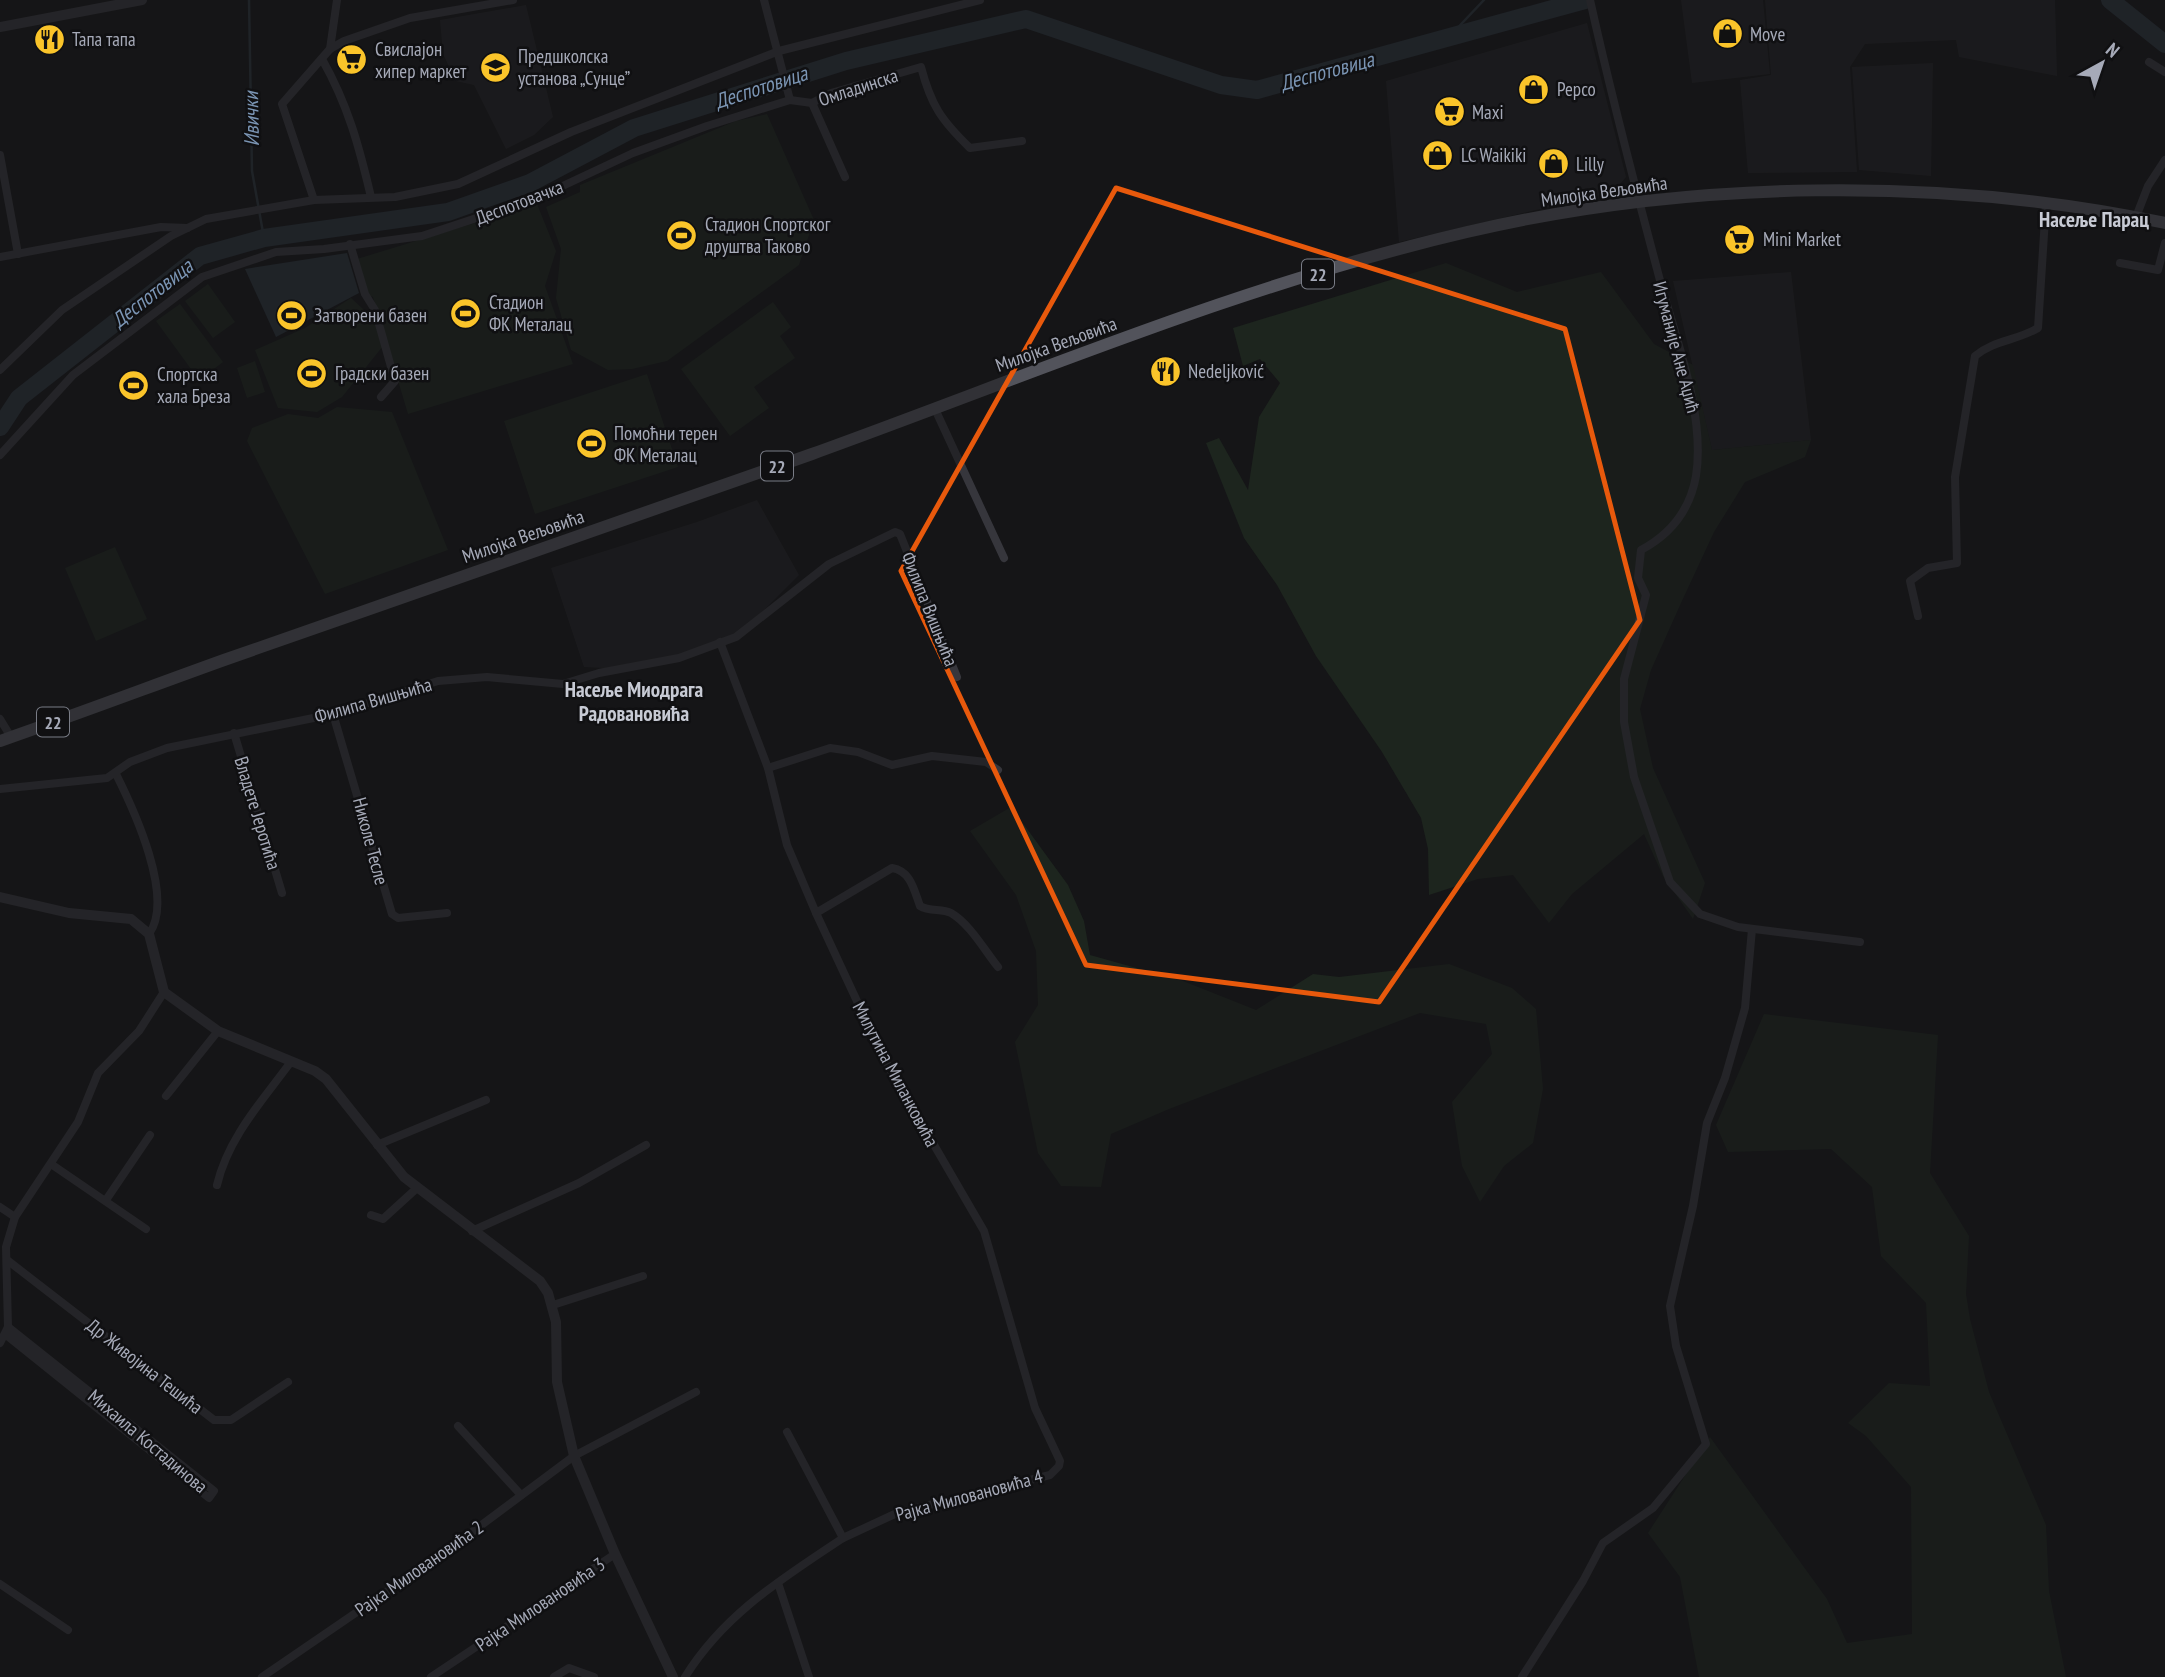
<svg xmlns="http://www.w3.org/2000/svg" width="2165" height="1677" viewBox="0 0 2165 1677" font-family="'PT Sans Narrow',sans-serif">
<rect width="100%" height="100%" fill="#151517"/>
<!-- built -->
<g fill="#212124">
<path d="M1681 0H1763L1770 74 1692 83Z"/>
<path d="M1765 0H2055L2057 76 1959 57 1956 40 1865 44 1850 67 1857 172 1748 173 1740 80 1771 75Z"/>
<path d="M526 5 553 117 534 135 506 149 474 85 456 81 443 54 440 20Z"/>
<path d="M1587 23 1626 177 1613 192 1399 242 1386 81Z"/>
<path d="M1933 63 1931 176 1859 170 1852 67Z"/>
<path d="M1791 272 1811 440 1712 450 1673 281Z"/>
<path d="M757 500 799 575 740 634 679 658 624 669 584 667 551 568 697 522Z"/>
</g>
<!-- green -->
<g fill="#1d251e">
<path d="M767 114 814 220 799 265 667 361 632 369 608 370 571 350 556 298 561 249 546 207 580 192V185L736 121Z"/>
<path d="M537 204 556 251 545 286 573 364 408 414 373 297 366 294 357 259Z"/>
<path d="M1446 263 1517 292 1601 272 1654 344 1693 365 1712 450 1811 440 1805 457 1745 482 1714 532 1681 603 1651 670 1640 709 1653 768 1705 883 1693 919 1663 876 1644 834 1572 894 1549 923 1513 875 1478 879 1429 895 1428 849 1421 818 1382 752 1316 656 1277 585 1244 538 1206 443 1219 438 1248 490 1259 417 1280 383 1260 359 1243 366 1233 328Z"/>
<path d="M208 284 235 322 213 338 185 301Z"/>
<path d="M351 298 375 320 383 346 342 397 317 412 278 408 255 350 305 328Z"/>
<path d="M773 302 791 327 780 336 795 358 754 387 769 408 730 436 681 369Z"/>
<path d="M180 304 223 362 199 380 156 321Z"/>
<path d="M255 361 265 392 247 398 237 368Z"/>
<path d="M647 374 678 467 535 514 504 421Z"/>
<path d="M337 407 392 412 448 550 325 594 247 441 252 428 288 414 318 418Z"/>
<path d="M115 547 147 619 96 641 65 568Z"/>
<path d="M1011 807 1068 885 1084 921 1090 955 1183 981 1256 1010 1313 974 1339 977 1449 964 1512 988 1536 1009 1543 1089 1533 1143 1504 1166 1480 1202 1462 1166 1452 1102 1492 1054 1486 1024 1420 1013 1169 1109 1111 1134 1101 1187 1061 1186 1038 1153 1015 1042 1038 1005 1036 951 1016 895 970 831Z"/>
<path d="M1764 1014 1938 1035 1930 1173 1969 1236 1966 1294 1970 1319 1989 1392 2046 1525 2049 1591 2066 1677H1699L1680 1577 1648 1533 1710 1437 1827 1599 1847 1643 1912 1634 1911 1487 1866 1436 1848 1423 1889 1383 1930 1386 1926 1303 1881 1256 1872 1187 1831 1149 1728 1152 1716 1125Z"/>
</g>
<!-- water -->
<path fill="#2a333b" d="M347 253 359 293 276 337 245 269Z"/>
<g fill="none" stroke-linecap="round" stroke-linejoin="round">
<!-- stream -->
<g stroke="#2a333b" stroke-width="2.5">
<path d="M249 0 252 171 264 238"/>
<path d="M1448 38 1484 0"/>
</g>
<!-- river -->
<g stroke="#2a333b" stroke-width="18">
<path d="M2110 0 2165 44"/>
<path d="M0 427 19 398 200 256 264 238 448 212 530 183 634 128 846 61 1026 19 1221 85 1257 90 1585 0"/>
</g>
<!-- minor -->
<g stroke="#36363c" stroke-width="8">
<path d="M764 0 790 100"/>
<path d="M1590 0C1610 90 1633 179 1657 269 1673 332 1706 411 1696 476 1690 510 1671 534 1641 550L1638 578 1646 595 1624 679V722L1634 777 1670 882 1700 914 1738 927 1860 942"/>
<path d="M330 49 337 0"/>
<path d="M322 59C348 105 359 146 371 197"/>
<path d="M2149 62 2165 72"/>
<path d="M812 103 845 177"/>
<path d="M0 155 18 254"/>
<path d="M314 200 282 104 330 49 344 41 410 18 513 0"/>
<path d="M2136 217 2148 186 2165 160"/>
<path d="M350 244 365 294 375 310 395 381 381 397"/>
<path d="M0 257 161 227 187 228"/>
<path d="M2120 263 2158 270 2165 243"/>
<path d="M0 370 62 310 171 236 206 219 314 200 395 197 458 184 571 132 779 51 980 0"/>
<path d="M935 409 1004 558"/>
<path d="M0 455 73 375 202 277 276 252 324 249 422 236 537 198 633 153 707 126 790 100 812 103 831 93 921 67C931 105 941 120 970 148L1022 141"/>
<path d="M1918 616 1910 581 1928 568 1957 563 1955 477 1975 356C1994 340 2016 341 2038 328L2046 203"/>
<path d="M720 642 768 768 787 845 816 913 883 1057 984 1231 1035 1408 1060 1461 1059 1466 1050 1475 897 1513 843 1538"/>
<path d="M333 714 392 914 398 918 447 913"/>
<path d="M0 719 11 737"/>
<path d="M234 733 282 893"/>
<path d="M768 768 830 748 858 752 892 765 932 756 986 762 998 770"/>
<path d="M116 774C134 810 175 898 149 934"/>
<path d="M0 789 107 778 130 762 167 748 333 714 438 681 487 677 563 684 599 673 679 658 736 637 829 564 895 532 900 534 957 677"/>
<path d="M816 913 892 868C911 871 914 890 920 906 930 912 942 908 951 913 970 924 985 951 998 967"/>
<path d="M166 1096 218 1031"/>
<path d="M377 1145 486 1100"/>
<path d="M51 1164 146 1229"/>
<path d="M217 1185C228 1138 262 1101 290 1063"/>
<path d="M106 1200 150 1135"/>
<path d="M0 1207 15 1217"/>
<path d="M371 1215 383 1219 417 1188"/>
<path d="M472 1231 579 1183 646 1145"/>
<path d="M7 1260 214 1420H231L288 1382"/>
<path d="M553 1305 643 1276"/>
<path d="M6 1335 209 1498 214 1491 8 1327"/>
<path d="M0 1343 8 1327 6 1247 15 1217 78 1122 98 1073 139 1031 164 992"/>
<path d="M458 1426 521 1495"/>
<path d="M778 1583 809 1677"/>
<path d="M0 1584 68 1630"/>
<path d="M262 1677 452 1547 574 1456 696 1392"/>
<path d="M431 1677 615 1554"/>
<path d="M554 1677 569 1668 594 1677"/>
<path d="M685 1677C725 1613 782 1579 843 1538L787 1432"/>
<path d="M1522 1677 1583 1581 1603 1543 1653 1508 1706 1444 1676 1346 1670 1306 1693 1206 1707 1123 1725 1078 1745 1008 1752 929"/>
</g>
<!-- tertiary -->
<g stroke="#36363c" stroke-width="10">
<path d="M0 27 142 0"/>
<path d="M0 897 69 913 131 919 149 934 164 992 218 1031 315 1071 326 1079 404 1177 540 1281 548 1293 556 1322 557 1382 574 1456 615 1554 673 1677"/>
</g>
<!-- primary -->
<path stroke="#52535b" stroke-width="12" d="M0 741C75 715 149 687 224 660 420 591 617 524 812 454 1028 376 1243 284 1467 232 1688 180 1943 176 2165 223"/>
</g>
<!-- marked area -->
<path d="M0 0H2165V1677H0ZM1116 188 1565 329 1640 620 1379 1002 1086 965 901 571Z" fill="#151517" fill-opacity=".55" fill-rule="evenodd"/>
<path fill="none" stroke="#e8590c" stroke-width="5" stroke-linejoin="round" d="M1116 188 1565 329 1640 620 1379 1002 1086 965 901 571Z"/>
<!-- icons -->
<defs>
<symbol id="shop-disc" viewBox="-11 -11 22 22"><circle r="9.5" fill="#fac42a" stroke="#101012"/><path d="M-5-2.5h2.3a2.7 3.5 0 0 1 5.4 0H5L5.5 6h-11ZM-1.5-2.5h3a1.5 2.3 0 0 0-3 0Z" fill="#111"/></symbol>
<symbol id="restaurant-disc" viewBox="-11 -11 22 22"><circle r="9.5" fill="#fac42a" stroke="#101012"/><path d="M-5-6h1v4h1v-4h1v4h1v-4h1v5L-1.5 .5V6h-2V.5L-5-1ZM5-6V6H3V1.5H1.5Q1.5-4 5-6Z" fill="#111"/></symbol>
<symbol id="supermarket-disc" viewBox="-11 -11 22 22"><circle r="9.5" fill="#fac42a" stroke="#101012"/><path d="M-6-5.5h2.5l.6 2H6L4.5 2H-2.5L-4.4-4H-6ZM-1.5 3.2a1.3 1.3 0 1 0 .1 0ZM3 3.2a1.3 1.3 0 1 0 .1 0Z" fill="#111"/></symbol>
<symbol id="school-disc" viewBox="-11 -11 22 22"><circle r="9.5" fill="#fac42a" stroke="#101012"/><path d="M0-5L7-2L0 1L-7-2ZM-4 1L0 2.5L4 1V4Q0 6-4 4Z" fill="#111"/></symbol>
<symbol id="stadium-disc" viewBox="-11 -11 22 22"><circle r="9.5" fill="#fac42a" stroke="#101012"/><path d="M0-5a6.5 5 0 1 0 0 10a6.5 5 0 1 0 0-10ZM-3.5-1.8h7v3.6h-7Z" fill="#111"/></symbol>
</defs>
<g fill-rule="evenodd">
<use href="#shop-disc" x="1710" y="16" width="35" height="35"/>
<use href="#restaurant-disc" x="32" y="22" width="35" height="35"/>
<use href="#supermarket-disc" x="334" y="42" width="35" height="35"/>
<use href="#school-disc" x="478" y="50" width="35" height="35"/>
<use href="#shop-disc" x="1516" y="72" width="35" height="35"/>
<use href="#supermarket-disc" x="1432" y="94" width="35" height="35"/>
<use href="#shop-disc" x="1420" y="138" width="35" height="35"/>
<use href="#shop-disc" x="1536" y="146" width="35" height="35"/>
<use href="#stadium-disc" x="664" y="218" width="35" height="35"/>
<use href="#supermarket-disc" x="1722" y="222" width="35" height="35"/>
<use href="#stadium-disc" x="448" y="296" width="35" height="35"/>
<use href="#stadium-disc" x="274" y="298" width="35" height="35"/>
<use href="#restaurant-disc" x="1148" y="354" width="35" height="35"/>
<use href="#stadium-disc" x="294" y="356" width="35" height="35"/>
<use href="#stadium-disc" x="116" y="368" width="35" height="35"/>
<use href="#stadium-disc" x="574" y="426" width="35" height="35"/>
</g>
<g text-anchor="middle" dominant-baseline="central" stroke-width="5" stroke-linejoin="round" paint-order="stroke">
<!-- shield labels -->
<g fill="#101012" stroke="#797c86" stroke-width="2">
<rect x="1302" y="259.5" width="32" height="29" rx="5"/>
<rect x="761" y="451.5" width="32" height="29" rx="5"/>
<rect x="37" y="707.5" width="32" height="29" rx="5"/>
</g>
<g font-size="18" font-weight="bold" fill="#a6aab8">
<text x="1318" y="274">22</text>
<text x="777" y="466">22</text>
<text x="53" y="722">22</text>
</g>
<!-- poi labels -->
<g font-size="19" fill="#a6aab8" stroke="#101012" text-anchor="start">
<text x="1750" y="34">Move</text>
<text x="72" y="39">Тапа тапа</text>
<text x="375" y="49">Свислајон<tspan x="375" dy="22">хипер маркет</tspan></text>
<text x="518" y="56">Предшколска<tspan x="518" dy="22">установа „Сунце”</tspan></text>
<text x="1557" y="89">Pepco</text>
<text x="1472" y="112">Maxi</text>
<text x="1461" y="155">LC Waikiki</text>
<text x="1576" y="164">Lilly</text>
<text x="705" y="224">Стадион Спортског<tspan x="705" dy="22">друштва Таково</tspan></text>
<text x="1763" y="239">Mini Market</text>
<text x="489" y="302">Стадион<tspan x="489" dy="22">ФК Металац</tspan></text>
<text x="314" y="315">Затворени базен</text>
<text x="1188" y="371">Nedeljković</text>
<text x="335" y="373">Градски базен</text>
<text x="157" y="374">Спортска<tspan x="157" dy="22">хала Бреза</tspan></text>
<text x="614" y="433">Помоћни терен<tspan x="614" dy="22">ФК Металац</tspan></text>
</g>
<!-- street labels -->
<g font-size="19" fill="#a6aab8" stroke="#101012">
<text transform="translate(858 87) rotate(-18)">Омладинска</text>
<text transform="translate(1604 191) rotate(-8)">Милојка Вељовића</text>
<text transform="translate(519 202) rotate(-21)">Деспотовачка</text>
<text transform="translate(1056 344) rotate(-20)">Милојка Вељовића</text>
<text transform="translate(1677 347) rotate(75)">Игуманије Ане Аџић</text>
<text transform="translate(523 536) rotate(-19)">Милојка Вељовића</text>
<text transform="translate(930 609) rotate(68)">Филипа Вишњића</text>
<text transform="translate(373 700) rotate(-16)">Филипа Вишњића</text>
<text transform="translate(258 813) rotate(73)">Владете Јеротића</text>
<text transform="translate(371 841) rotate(75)">Николе Тесле</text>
<text transform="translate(896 1074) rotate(62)">Милутина Миланковића</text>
<text transform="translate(145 1366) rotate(38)">Др Живојина Тешића</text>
<text transform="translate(148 1441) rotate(40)">Михаила Костадинова</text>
<text transform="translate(969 1495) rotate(-15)">Рајка Миловановића 4</text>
<text transform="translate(419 1568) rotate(-35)">Рајка Миловановића 2</text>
<text transform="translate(540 1604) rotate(-34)">Рајка Миловановића 3</text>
</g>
<!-- water labels -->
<g font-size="21" font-style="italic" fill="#7b95b4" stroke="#101012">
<text transform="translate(1327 71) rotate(-15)">Деспотовица</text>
<text transform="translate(761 87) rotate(-18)">Деспотовица</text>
<text transform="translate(251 119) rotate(-91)">Ивички</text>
<text transform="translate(152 293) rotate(-38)">Деспотовица</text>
</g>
<!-- neighbourhood labels -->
<g font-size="21" font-weight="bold" fill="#c7cad4" stroke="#101012">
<text x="2094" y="219">Насеље Парац</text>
<text x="634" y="689">Насеље Миодрага<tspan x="634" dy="24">Радовановића</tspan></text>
</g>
</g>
<!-- north arrow -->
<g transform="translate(2102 63) rotate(40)" stroke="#101012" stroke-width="5" paint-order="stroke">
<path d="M0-5L12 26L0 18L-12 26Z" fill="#a6aab8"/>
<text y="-10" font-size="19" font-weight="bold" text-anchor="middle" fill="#a6aab8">N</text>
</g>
</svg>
